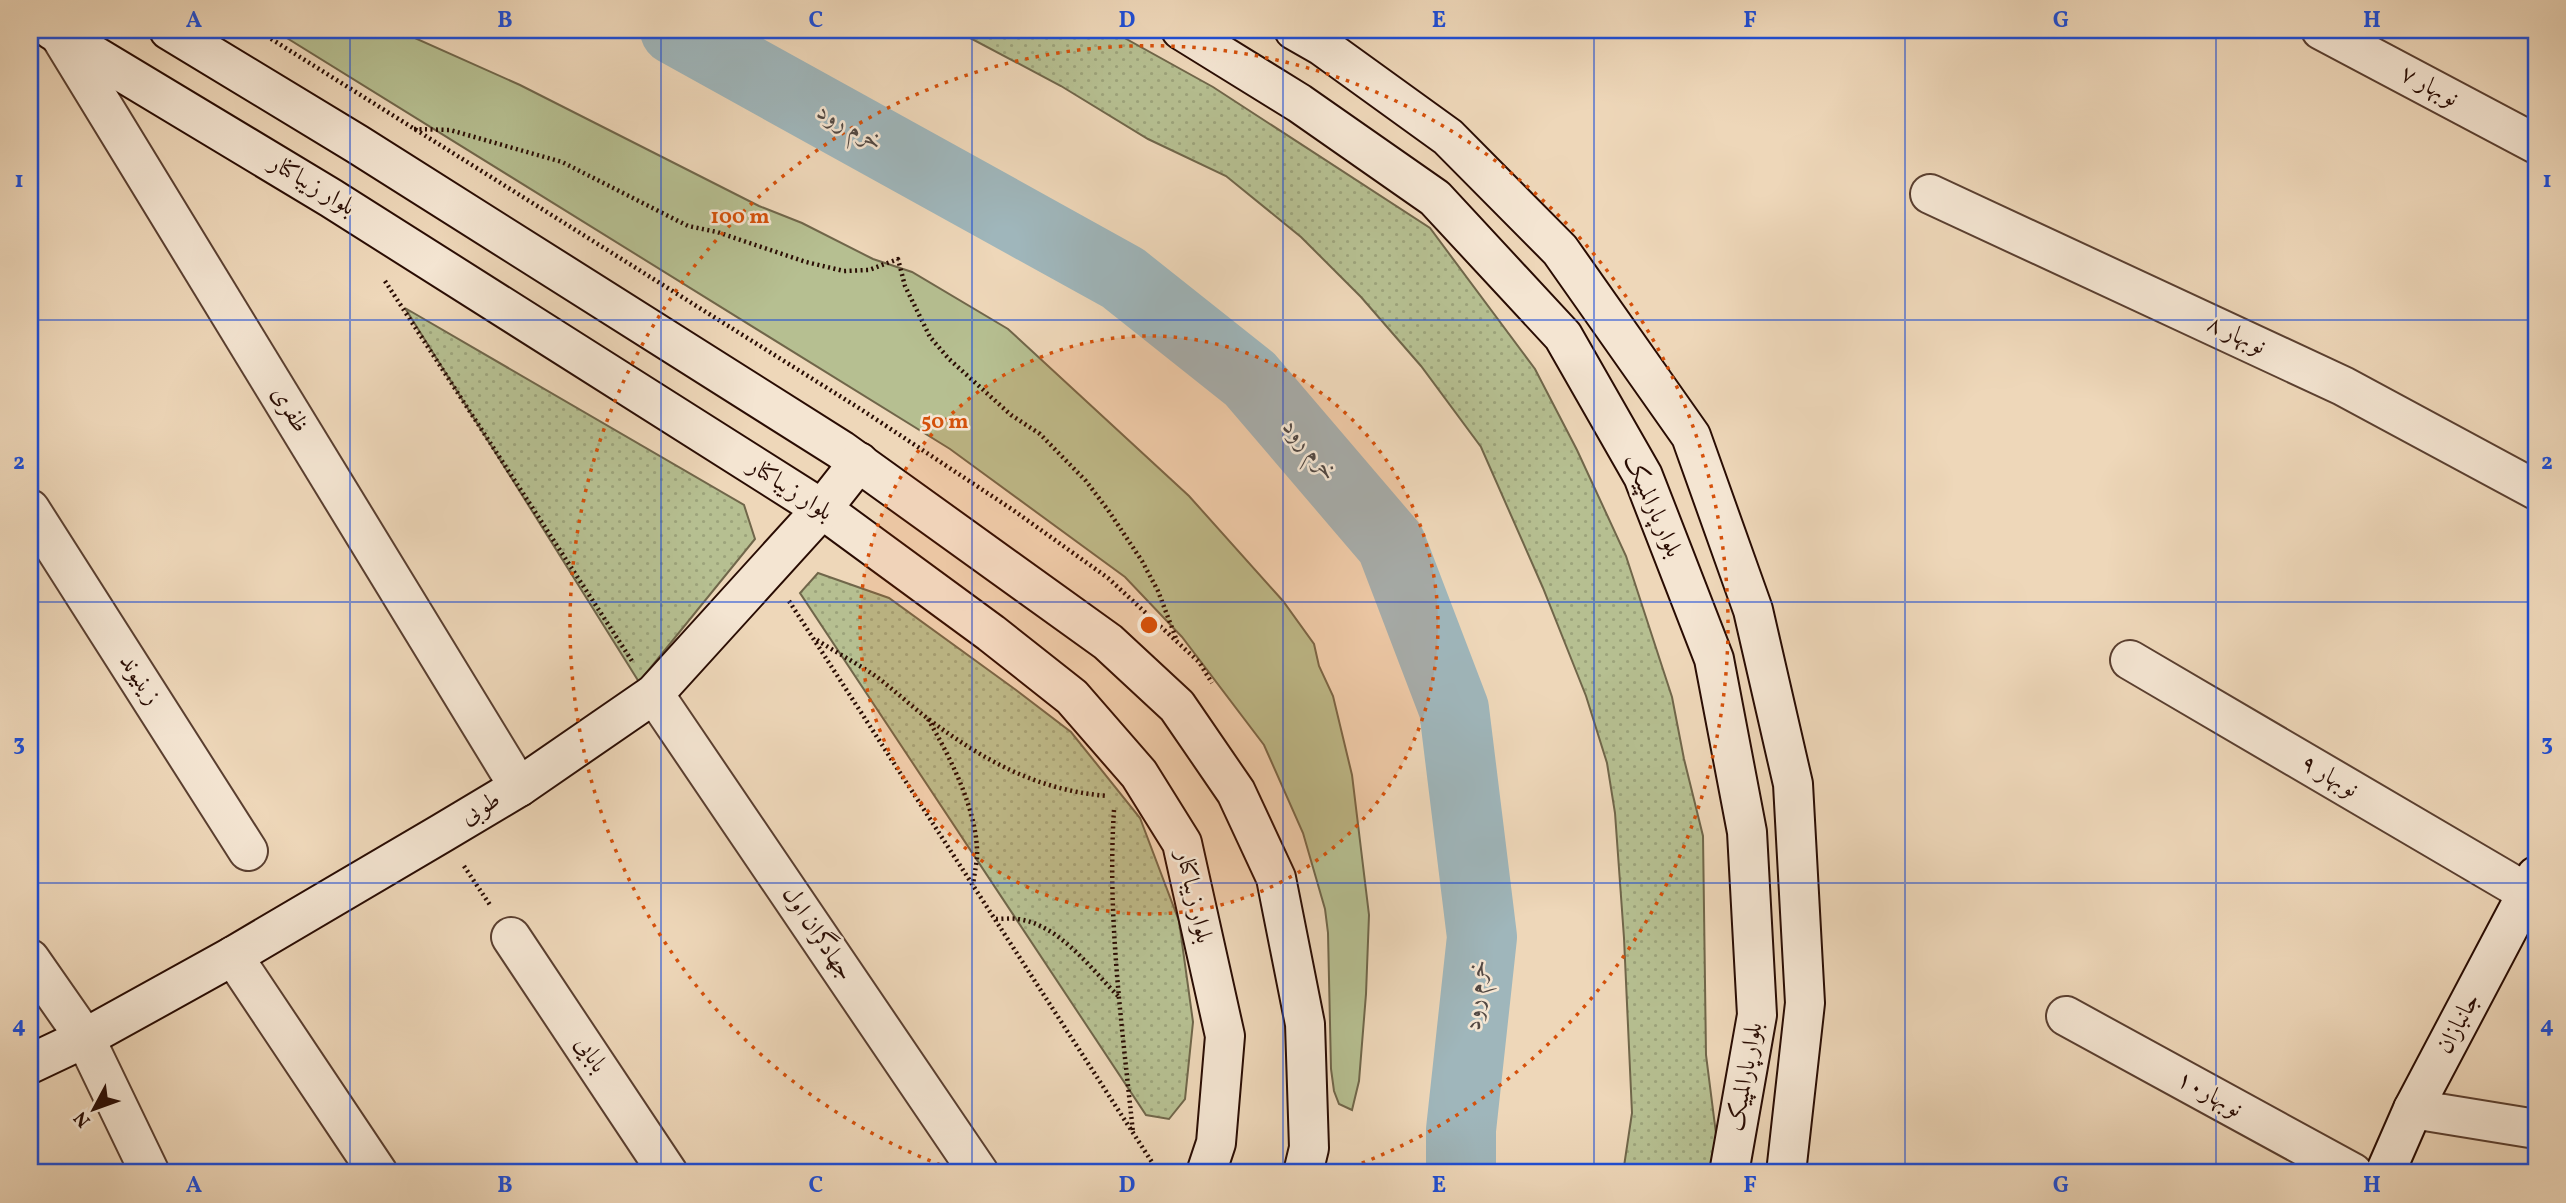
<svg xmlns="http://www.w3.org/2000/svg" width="2566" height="1203" viewBox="0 0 2566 1203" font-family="Vollkorn,Amiri,serif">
<defs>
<pattern id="park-dots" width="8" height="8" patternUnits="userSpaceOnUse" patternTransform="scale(1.75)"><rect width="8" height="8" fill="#b6bf91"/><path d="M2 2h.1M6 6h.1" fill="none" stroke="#9ca37b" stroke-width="1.8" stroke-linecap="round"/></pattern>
</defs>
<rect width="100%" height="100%" fill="#eed7b9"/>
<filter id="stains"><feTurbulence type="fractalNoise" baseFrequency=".00286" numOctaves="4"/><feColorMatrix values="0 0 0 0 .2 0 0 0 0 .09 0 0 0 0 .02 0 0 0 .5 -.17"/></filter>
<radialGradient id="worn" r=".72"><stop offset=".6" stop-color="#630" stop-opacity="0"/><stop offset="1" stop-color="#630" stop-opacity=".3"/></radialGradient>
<!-- grass -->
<path fill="#b6bf91" stroke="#70664a" stroke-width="2" d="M274 30H397L520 85 759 206 802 223 873 259 912 272 1008 329 1189 496 1283 601 1314 644 1319 666 1333 696 1352 775 1369 915 1366 994 1359 1081 1352 1110 1339 1104 1334 1091 1331 1069 1328 933 1325 909 1303 833 1264 745 1182 637 1125 577 950 449Z"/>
<!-- park -->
<g fill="url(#park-dots)" stroke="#70664a" stroke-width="2">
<path d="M955 30H1110L1213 87 1430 228 1535 369 1577 450 1626 556 1672 697 1684 759 1703 836 1706 1055 1721 1173H1623L1632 1113 1624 938 1615 813 1607 763 1586 696 1543 588 1481 447 1421 366 1361 297 1301 237 1226 176 1148 139 1061 86Z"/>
<path d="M405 308 744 505 755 539 639 682Z"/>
<path d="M818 573 889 598 1016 690 1071 732 1140 818 1179 921 1193 1022 1185 1099 1169 1119 1146 1115 800 593Z"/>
</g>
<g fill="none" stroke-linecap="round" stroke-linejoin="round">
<!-- river -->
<path stroke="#9fb6bb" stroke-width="70" d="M675 30 1123 278 1250 379 1391 544 1454 709 1482 937 1461 1130V1173"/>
<defs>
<g id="street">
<path d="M2321 30 2536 144"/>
<path d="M59 34 519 787"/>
<path d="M1930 194 2343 386 2536 490"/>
<path d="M30 509 248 851"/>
<path d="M2130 660 2529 894"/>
<path d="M654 694 979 1173"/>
<path d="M511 937 668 1173"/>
<path d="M233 956 378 1173"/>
<path d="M30 959 85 1038 150 1173"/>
<path d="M2066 1016 2353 1173"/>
<path d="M2413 1109 2536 1129"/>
</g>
<g id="secondary">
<path d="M52 30 331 198 822 509 991 633 1072 697 1139 774 1182 843 1225 1036 1216 1143 1206 1173"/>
<path d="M169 30 357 144 841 450 1108 642 1177 706 1236 792 1276 878 1305 1024 1309 1148 1303 1173"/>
<path d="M1181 30 1299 103 1435 198 1563 336 1643 476 1714 659 1747 832 1757 1015 1729 1173"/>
<path d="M1294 30 1322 46 1448 137 1560 250 1691 436 1753 610 1793 784 1805 1003 1786 1173"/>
<path d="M30 1064 85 1038 233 956 442 833 519 787 654 694 822 509 859 462"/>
<path d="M2385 1173 2413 1109 2536 876"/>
</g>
</defs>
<!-- street casing -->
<use href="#street" stroke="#5a3f30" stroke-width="42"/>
<!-- secondary casing -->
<use href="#secondary" stroke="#290c03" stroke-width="42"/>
<!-- path -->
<g stroke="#290c03" stroke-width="4.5" stroke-dasharray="2 3.5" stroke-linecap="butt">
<path d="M257 30 862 410 1013 510 1108 578 1199 662 1212 683"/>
<path d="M414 129 450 130 562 162 688 226 717 232 806 262 844 271 869 270 898 259 905 286 930 337 949 359 1011 415 1040 434 1086 481 1108 510 1142 561 1158 591 1177 641"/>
<path d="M385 281 632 661"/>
<path d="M789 601 1159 1173"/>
<path d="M817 640C837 653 858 664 877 677 894 690 910 705 927 718 983 760 1036 790 1107 796"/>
<path d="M928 719C950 757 979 813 977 858 976 867 974 876 973 885"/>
<path d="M1114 810C1107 918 1122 1025 1133 1133"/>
<path d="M464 866 490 905"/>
<path d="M996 919C1003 919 1011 918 1018 919 1060 925 1091 969 1119 997"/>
</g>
<!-- street -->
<use href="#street" stroke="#f4e5d2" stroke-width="38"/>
<!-- secondary -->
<use href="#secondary" stroke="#f4e5d2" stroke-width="38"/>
</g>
<!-- grid -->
<path fill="none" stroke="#1d4ed8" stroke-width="2" stroke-opacity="0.55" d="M350 30V1173M661 30V1173M972 30V1173M1283 30V1173M1594 30V1173M1905 30V1173M2216 30V1173M30 320H2536M30 602H2536M30 883H2536"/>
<!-- distance rings -->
<circle cx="1149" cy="625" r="289" fill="#d5510b" fill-opacity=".12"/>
<g fill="none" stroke="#d5510b" stroke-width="3.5" stroke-dasharray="3.5 7">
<circle cx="1149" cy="625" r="289"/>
<path d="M960 1172A579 579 0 1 1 1338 1172"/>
</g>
<g text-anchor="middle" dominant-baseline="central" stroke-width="5" stroke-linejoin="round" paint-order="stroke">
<!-- street labels -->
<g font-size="24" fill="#290c03" stroke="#f4e5d2">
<text transform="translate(2429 87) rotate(28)">نوبهار ۷</text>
<text transform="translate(312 186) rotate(31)">بلوار زیباکنار</text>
<text transform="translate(2236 336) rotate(25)">نوبهار ۸</text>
<text transform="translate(289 410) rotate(59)">ظفری</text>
<text transform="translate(790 490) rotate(33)">بلوار زیباکنار</text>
<text transform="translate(1652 506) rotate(66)">بلوار پارالمپیک</text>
<text transform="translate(139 680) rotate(57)">زینیوند</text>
<text transform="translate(2329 777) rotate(30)">نوبهار ۹</text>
<text transform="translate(481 809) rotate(-31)">طوبی</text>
<text transform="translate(1193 897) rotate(77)">بلوار زیباکنار</text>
<text transform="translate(817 934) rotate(56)">جهادگران اول</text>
<text transform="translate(2459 1024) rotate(-62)">جانبازان</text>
<text transform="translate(590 1055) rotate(56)">بابایی</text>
<text transform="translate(1746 1077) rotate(-80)">بلوار پارالمپیک</text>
<text transform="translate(2209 1095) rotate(29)">نوبهار۱۰</text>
</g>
<!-- water labels -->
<g font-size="26" font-style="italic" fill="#524843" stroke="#f4e5d2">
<text transform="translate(850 127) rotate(29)">خرم رود</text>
<text transform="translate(1310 450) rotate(50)">خرم رود</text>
<text transform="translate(1476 995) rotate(-85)">خرم رود</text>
</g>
</g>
<circle cx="1149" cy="625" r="10" fill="#d5510b" stroke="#f4e5d2" stroke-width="3.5"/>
<g font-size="21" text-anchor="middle" font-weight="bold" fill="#d5510b" stroke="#f4e5d2" stroke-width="5" stroke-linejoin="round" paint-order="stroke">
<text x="740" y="223">100 m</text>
<text x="945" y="428">50 m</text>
</g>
<!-- margin -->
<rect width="2566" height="1203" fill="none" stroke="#eed7b9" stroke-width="77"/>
<!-- north arrow -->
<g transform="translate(94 1109) rotate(229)" stroke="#f4e5d2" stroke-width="5" paint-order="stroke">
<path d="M0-5L12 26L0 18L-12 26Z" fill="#290c03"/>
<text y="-10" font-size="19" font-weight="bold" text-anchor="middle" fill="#290c03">N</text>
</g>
<rect x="38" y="38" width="2490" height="1126" fill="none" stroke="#1d4ed8" stroke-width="2.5"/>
<g font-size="23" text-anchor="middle" font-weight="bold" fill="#1d4ed8">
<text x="194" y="27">A</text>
<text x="505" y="27">B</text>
<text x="816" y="27">C</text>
<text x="1127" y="27">D</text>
<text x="1439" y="27">E</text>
<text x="1750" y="27">F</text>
<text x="2061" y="27">G</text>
<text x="2372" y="27">H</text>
<text x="19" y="187">1</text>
<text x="2547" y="187">1</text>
<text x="19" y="469">2</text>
<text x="2547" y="469">2</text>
<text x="19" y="750">3</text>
<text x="2547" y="750">3</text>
<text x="19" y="1032">4</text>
<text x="2547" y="1032">4</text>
<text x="194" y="1192">A</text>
<text x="505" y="1192">B</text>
<text x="816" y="1192">C</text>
<text x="1127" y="1192">D</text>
<text x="1439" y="1192">E</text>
<text x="1750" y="1192">F</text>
<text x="2061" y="1192">G</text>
<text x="2372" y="1192">H</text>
</g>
<rect width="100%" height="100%" filter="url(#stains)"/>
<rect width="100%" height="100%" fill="url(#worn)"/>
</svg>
